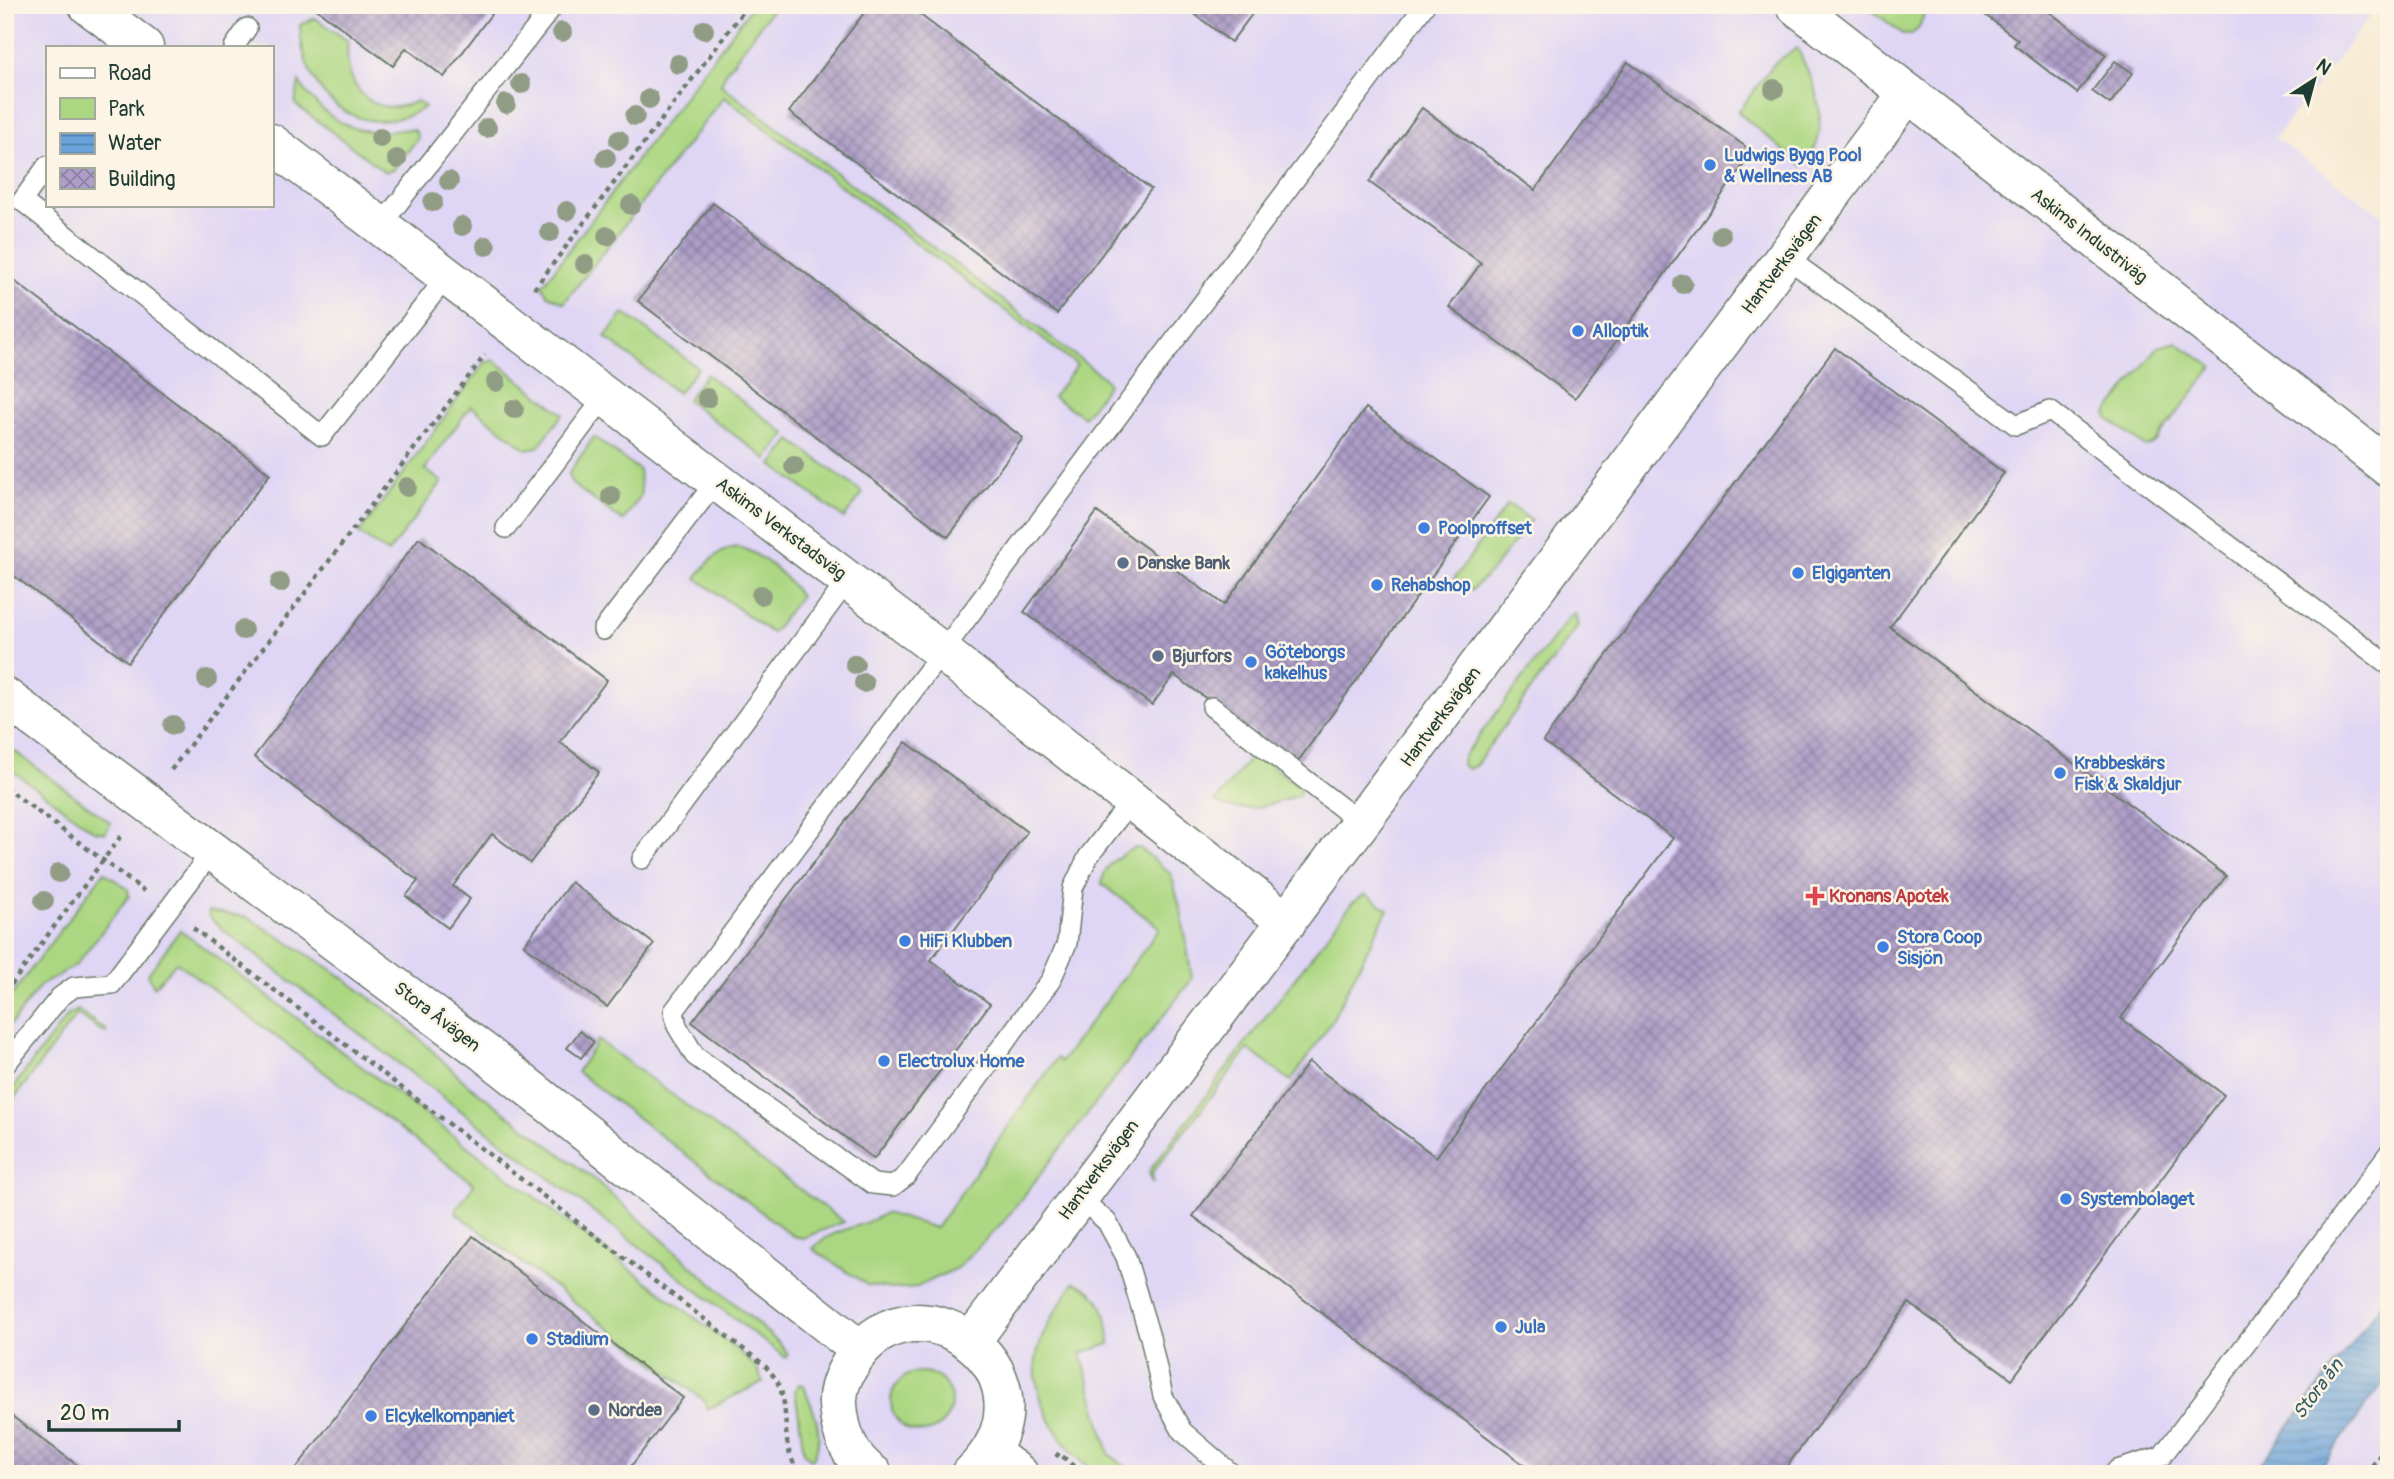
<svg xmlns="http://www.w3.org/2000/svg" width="2394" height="1479" viewBox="0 0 2394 1479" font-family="Pangolin,sans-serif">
<defs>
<pattern id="water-rules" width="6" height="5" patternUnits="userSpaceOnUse" patternTransform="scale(1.75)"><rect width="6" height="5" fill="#6ba2d9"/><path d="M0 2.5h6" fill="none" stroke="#5785b1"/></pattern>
<pattern id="building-cross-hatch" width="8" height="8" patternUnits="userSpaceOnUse" patternTransform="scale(1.75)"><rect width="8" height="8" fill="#ad9dc7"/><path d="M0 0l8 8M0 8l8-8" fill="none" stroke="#8c81a2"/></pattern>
</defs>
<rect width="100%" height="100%" fill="#fcf5e5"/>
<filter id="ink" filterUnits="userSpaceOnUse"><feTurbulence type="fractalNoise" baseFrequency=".0143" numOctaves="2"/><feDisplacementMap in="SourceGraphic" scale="14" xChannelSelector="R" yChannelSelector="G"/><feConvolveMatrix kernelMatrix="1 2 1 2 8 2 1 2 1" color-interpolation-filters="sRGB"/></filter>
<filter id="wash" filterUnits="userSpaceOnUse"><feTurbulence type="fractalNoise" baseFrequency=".00686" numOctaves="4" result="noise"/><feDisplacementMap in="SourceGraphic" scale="28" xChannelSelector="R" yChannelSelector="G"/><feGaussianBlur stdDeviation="1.57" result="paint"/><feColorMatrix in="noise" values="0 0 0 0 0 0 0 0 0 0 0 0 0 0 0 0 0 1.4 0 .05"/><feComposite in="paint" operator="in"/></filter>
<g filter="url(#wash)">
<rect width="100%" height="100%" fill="#f7ead3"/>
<!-- built -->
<path fill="#dfd5f5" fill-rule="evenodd" d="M5 5H2379L2275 138 2389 220V1474H5ZM47 47H271V205H47Z"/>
<!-- green -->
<g fill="#acd782" stroke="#668a5b" stroke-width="2">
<path d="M753 5H775L726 72 721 85 1107 380 1108 385 1084 417 1053 397 1077 365 724 97 564 303 548 295 542 286Z"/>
<path d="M1865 5H1928L1918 29 1910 35 1903 34Z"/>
<path d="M315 18 348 41C342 86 372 122 417 101L425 107C360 147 301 95 300 25Z"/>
<path d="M1797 48C1815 83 1836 134 1802 166L1738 112 1774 64Z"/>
<path d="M299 82C318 111 344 132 381 132 392 132 404 128 415 130L418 138 394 169 385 172 295 104Z"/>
<path d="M624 313 698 368 678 393 605 337Z"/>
<path d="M2176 342 2213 367 2155 442 2146 447 2108 419 2107 413 2158 347Z"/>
<path d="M494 360 563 414 538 447 526 449 471 406 425 469 442 482 388 553 359 534 484 363Z"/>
<path d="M706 374 786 434 767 459 687 400Z"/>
<path d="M594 437 639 470 641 495 623 521 572 484 569 473Z"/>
<path d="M791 440 863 493 844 518 772 465Z"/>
<path d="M1508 504 1531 520 1493 569 1472 590 1454 579Z"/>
<path d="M738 547C759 552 789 577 800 597L772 633 696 578C707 563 718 549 738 547Z"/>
<path d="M1575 614 1578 626 1475 766 1468 769 1462 765 1463 757 1570 616Z"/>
<path d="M5 744 111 823 105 833 94 831 5 765Z"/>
<path d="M1254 753 1301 788 1299 795C1275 804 1238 816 1215 802Z"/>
<path d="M1134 848H1140L1171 874 1182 915 1192 979 1004 1221 957 1268 917 1287 892 1289 867 1285 813 1249C828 1229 864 1228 885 1213L936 1228 1057 1058 1061 1062 1160 928 1102 884C1103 864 1118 857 1134 848Z"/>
<path d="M104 872 128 889 129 896 76 965 40 986 5 1032V1004Z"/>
<path d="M1365 894 1388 909 1329 1026 1291 1081 1248 1049 1152 1173 1153 1182 1151 1181 1149 1171 1352 903Z"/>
<path d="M208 911 247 917 331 969 399 1019 466 1083 594 1179 779 1343 788 1354 786 1358 222 929 209 917Z"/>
<path d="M180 930 735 1348 756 1367 763 1382 707 1409 705 1401 455 1212 474 1184 176 962 154 987 148 974Z"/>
<path d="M78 1010 107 1031 105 1033 77 1014 5 1111V1098L68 1015Z"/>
<path d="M598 1040 844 1222 803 1238 793 1236 577 1072Z"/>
<path d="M1074 1282C1107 1296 1105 1312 1110 1344L1081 1353 1109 1454 1135 1474C1124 1474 1107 1477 1098 1472 1062 1455 1028 1393 1037 1354 1043 1327 1060 1305 1074 1282Z"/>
<circle cx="921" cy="1402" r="30"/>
<path d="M799 1384 803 1385C813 1408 827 1436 812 1460L804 1453 795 1390Z"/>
<path d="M776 1464 789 1474H745Z"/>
</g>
<!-- water -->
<path fill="url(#water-rules)" stroke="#457086" stroke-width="2" d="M2389 1294V1375L2316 1474H2253Z"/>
<g id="blocks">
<!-- building -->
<g fill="url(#building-cross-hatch)">
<path d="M311 5H498L444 77 406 48 393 66Z"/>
<path d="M870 5H907L1151 189 1057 314 789 112Z"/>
<path d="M1183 5H1259L1231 42Z"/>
<path d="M1978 5H2040L2106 55 2077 93 2014 45 2018 40 1976 8Z"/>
<path d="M2115 61 2133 73 2110 104 2092 91Z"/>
<path d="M1628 62 1753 152 1575 398 1449 307 1481 263 1369 182 1422 108 1535 190Z"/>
<path d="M713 203 1023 438 948 537 638 301Z"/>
<path d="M5 274 270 474 128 662 5 569Z"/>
<path d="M1835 348 2004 473 1890 627 2226 876 2121 1018 2224 1095 2012 1379 1909 1303 1781 1474H1536L1193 1216 1309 1062 1436 1157 1673 838 1543 741Z"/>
<path d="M1366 408 1489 497 1296 764 1174 675 1152 705 1024 612 1097 512 1224 605Z"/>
<path d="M419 538 607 680 560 742 599 772 530 863 492 834 453 886 470 899 448 928 406 896 418 881 254 757Z"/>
<path d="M906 742 1027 832 931 960 990 1004 874 1159 692 1022Z"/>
<path d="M571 882 654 944 607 1007 524 945Z"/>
<path d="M580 1031 594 1042 581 1058 567 1048Z"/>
<path d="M473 1236 683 1398 625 1474H292Z"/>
<path d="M5 1411 89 1474H5Z"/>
</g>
</g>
</g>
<g filter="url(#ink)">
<use href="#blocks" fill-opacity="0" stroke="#6b7a6c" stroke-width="2"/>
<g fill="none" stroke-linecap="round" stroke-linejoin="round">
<defs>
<g id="lane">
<path d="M234 47 247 28"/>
<path d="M47 166 22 201 322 436 448 275"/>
<path d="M381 225 554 5"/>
<path d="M1787 258 2016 425 2050 411 2389 665"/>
<path d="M506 528 606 395"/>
<path d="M603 630 717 480"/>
<path d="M1212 707 1361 823"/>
<path d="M1132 800 1088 857 1073 888 1067 943 1051 980 906 1176 893 1186 873 1184 695 1056 677 1026 674 1011 1425 5"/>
<path d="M642 859 848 580"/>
<path d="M5 1065 60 997 74 987 112 984 214 849"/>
<path d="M1079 1197 1107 1222 1126 1257 1150 1337 1163 1396 1182 1431 1232 1474"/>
<path d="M2114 1474 2117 1470 2162 1456 2389 1153"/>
</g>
<g id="street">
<path d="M88 5 144 47"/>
<path d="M1795 5 2389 468"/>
<path d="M271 143 941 651 1287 922"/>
<path d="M972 1340 1908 93"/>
</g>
<g id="secondary">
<path d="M5 697 485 1053 860 1350"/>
<path d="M991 1453 1019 1474"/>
<path d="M873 1474C849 1458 840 1432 838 1405 837 1389 844 1373 853 1360 918 1262 1070 1379 971 1474"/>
</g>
</defs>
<!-- lane casing -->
<use href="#lane" stroke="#6b7a6c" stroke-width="22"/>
<!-- street casing -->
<use href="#street" stroke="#6b7a6c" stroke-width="41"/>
<!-- secondary casing -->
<use href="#secondary" stroke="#6b7a6c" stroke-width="41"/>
<!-- path -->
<g stroke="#6b7a6c" stroke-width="4.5" stroke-dasharray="5 5" stroke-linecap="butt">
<path d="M534 289 748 5"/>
<path d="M171 770 485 355"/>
<path d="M5 787 144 891"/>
<path d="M193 928 763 1364C771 1372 778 1380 781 1391 790 1417 779 1455 803 1474"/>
<path d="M5 993 121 836"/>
<path d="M1056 1457 1059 1453 1082 1474"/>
<path d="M2366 1474 2389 1443"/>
</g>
<!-- lane -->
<use href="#lane" stroke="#fff" stroke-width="19"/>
<!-- street -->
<use href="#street" stroke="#fff" stroke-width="38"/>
<!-- secondary -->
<use href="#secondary" stroke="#fff" stroke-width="38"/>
</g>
<!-- trees -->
<g fill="#909c84">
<circle cx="704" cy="30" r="10"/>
<circle cx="562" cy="32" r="10"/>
<circle cx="678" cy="64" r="10"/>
<circle cx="521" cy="84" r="10"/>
<circle cx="1774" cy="89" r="10"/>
<circle cx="649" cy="99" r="10"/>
<circle cx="506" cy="104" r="10"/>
<circle cx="635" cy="116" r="10"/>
<circle cx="487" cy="128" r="10"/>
<circle cx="380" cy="138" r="10"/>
<circle cx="619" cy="140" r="10"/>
<circle cx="606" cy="158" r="10"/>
<circle cx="397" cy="159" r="10"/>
<circle cx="449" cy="181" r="10"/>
<circle cx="433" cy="202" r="10"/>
<circle cx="631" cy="205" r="10"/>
<circle cx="567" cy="211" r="10"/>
<circle cx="462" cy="226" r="10"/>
<circle cx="550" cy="232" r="10"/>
<circle cx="1721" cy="235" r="10"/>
<circle cx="607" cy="236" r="10"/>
<circle cx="486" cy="246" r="10"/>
<circle cx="585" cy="264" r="10"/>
<circle cx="1683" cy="284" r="10"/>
<circle cx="496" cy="382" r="10"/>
<circle cx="707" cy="398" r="10"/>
<circle cx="514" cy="409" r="10"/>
<circle cx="794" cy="466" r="10"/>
<circle cx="407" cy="487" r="10"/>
<circle cx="611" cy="496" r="10"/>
<circle cx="280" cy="583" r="10"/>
<circle cx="761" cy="595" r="10"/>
<circle cx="243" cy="630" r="10"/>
<circle cx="855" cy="664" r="10"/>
<circle cx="207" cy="679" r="10"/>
<circle cx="864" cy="683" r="10"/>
<circle cx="173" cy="725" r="10"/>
<circle cx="59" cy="873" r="10"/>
<circle cx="44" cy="901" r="10"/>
</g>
</g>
<!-- markers -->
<g fill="#3f7fe0" stroke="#fcf5e5" stroke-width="2.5">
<circle cx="1710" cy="165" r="7"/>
<circle cx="1578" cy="331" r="7"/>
<circle cx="1424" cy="528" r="7"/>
<circle cx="1798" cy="573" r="7"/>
<circle cx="1377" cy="585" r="7"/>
<circle cx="1251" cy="662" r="7"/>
<circle cx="2060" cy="773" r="7"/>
<circle cx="905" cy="941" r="7"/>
<circle cx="1883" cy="947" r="7"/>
<circle cx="884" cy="1061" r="7"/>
<circle cx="2066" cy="1199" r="7"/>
<circle cx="1501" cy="1327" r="7"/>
<circle cx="532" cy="1339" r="7"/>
<circle cx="371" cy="1416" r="7"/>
</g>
<g fill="#5c6f8a" stroke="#fcf5e5" stroke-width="2.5">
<circle cx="1123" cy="563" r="7"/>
<circle cx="1158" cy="656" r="7"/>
<circle cx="594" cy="1410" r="7"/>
</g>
<path fill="#e0444e" stroke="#fcf5e5" stroke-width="2.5" d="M1811.5 885.5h7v7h7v7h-7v7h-7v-7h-7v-7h7z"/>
<g text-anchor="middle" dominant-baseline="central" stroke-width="5" stroke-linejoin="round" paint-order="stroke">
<!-- shop labels -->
<g font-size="18" font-weight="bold" fill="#366cbe" stroke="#fcf5e5" text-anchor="start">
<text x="1724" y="155">Ludwigs Bygg Pool<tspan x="1724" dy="21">&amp; Wellness AB</tspan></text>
<text x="1592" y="331">Alloptik</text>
<text x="1438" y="528">Poolproffset</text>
<text x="1812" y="573">Elgiganten</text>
<text x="1391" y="585">Rehabshop</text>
<text x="1265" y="652">Göteborgs<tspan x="1265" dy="21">kakelhus</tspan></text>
<text x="2074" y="763">Krabbeskärs<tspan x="2074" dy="21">Fisk &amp; Skaldjur</tspan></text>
<text x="1897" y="937">Stora Coop<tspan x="1897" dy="21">Sisjön</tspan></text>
<text x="919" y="941">HiFi Klubben</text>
<text x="898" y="1061">Electrolux Home</text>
<text x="2080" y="1199">Systembolaget</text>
<text x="1515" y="1327">Jula</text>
<text x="546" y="1339">Stadium</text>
<text x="385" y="1416">Elcykelkompaniet</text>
</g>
<!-- street labels -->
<g font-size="18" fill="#1f3d34" stroke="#fcf5e5">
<text transform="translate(2089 236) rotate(38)">Askims Industriväg</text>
<text transform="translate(1782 264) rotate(-53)">Hantverksvägen</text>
<text transform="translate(781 529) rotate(37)">Askims Verkstadsväg</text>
<text transform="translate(1441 717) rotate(-53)">Hantverksvägen</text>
<text transform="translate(437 1017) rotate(37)">Stora Åvägen</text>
<text transform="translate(1099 1170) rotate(-53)">Hantverksvägen</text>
</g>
<!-- service labels -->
<g font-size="18" font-weight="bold" fill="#4e5e75" stroke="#fcf5e5" text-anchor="start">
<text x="1137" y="563">Danske Bank</text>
<text x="1172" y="656">Bjurfors</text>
<text x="608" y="1410">Nordea</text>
</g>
<!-- health labels -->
<g font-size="18" font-weight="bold" fill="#be3a42" stroke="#fcf5e5" text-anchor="start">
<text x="1829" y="896">Kronans Apotek</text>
</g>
<!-- water labels -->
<g font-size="19" font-style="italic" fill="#365b66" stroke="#fcf5e5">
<text transform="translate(2318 1389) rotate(-53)">Stora ån</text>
</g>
</g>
<!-- margin -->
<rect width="2394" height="1479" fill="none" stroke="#fcf5e5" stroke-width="28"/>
<!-- legend -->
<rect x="46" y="46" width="228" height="161" fill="#fcf5e5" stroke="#a4ab9e" stroke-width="2"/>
<rect x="60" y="68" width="35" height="10" fill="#ffffff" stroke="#a4ab9e" stroke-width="2"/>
<text x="108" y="80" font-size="21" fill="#1f3d34">Road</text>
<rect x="60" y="98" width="35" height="21" fill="#acd782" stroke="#a4ab9e" stroke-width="2"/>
<text x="108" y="116" font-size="21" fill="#1f3d34">Park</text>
<rect x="60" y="133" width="35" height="21" fill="url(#water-rules)" stroke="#a4ab9e" stroke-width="2"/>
<text x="108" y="150" font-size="21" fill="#1f3d34">Water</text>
<rect x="60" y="168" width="35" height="21" fill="url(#building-cross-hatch)" stroke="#a4ab9e" stroke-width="2"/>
<text x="108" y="186" font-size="21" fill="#1f3d34">Building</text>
<!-- north arrow -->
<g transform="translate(2314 80) rotate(36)" stroke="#fcf5e5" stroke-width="5" paint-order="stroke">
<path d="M0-5L12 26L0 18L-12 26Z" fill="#1f3d34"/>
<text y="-10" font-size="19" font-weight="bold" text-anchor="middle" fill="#1f3d34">N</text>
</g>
<!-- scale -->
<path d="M49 1420v10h130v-10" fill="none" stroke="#1f3d34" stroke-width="3.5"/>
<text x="60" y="1420" font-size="21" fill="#1f3d34" stroke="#fcf5e5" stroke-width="5" paint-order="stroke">20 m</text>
</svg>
